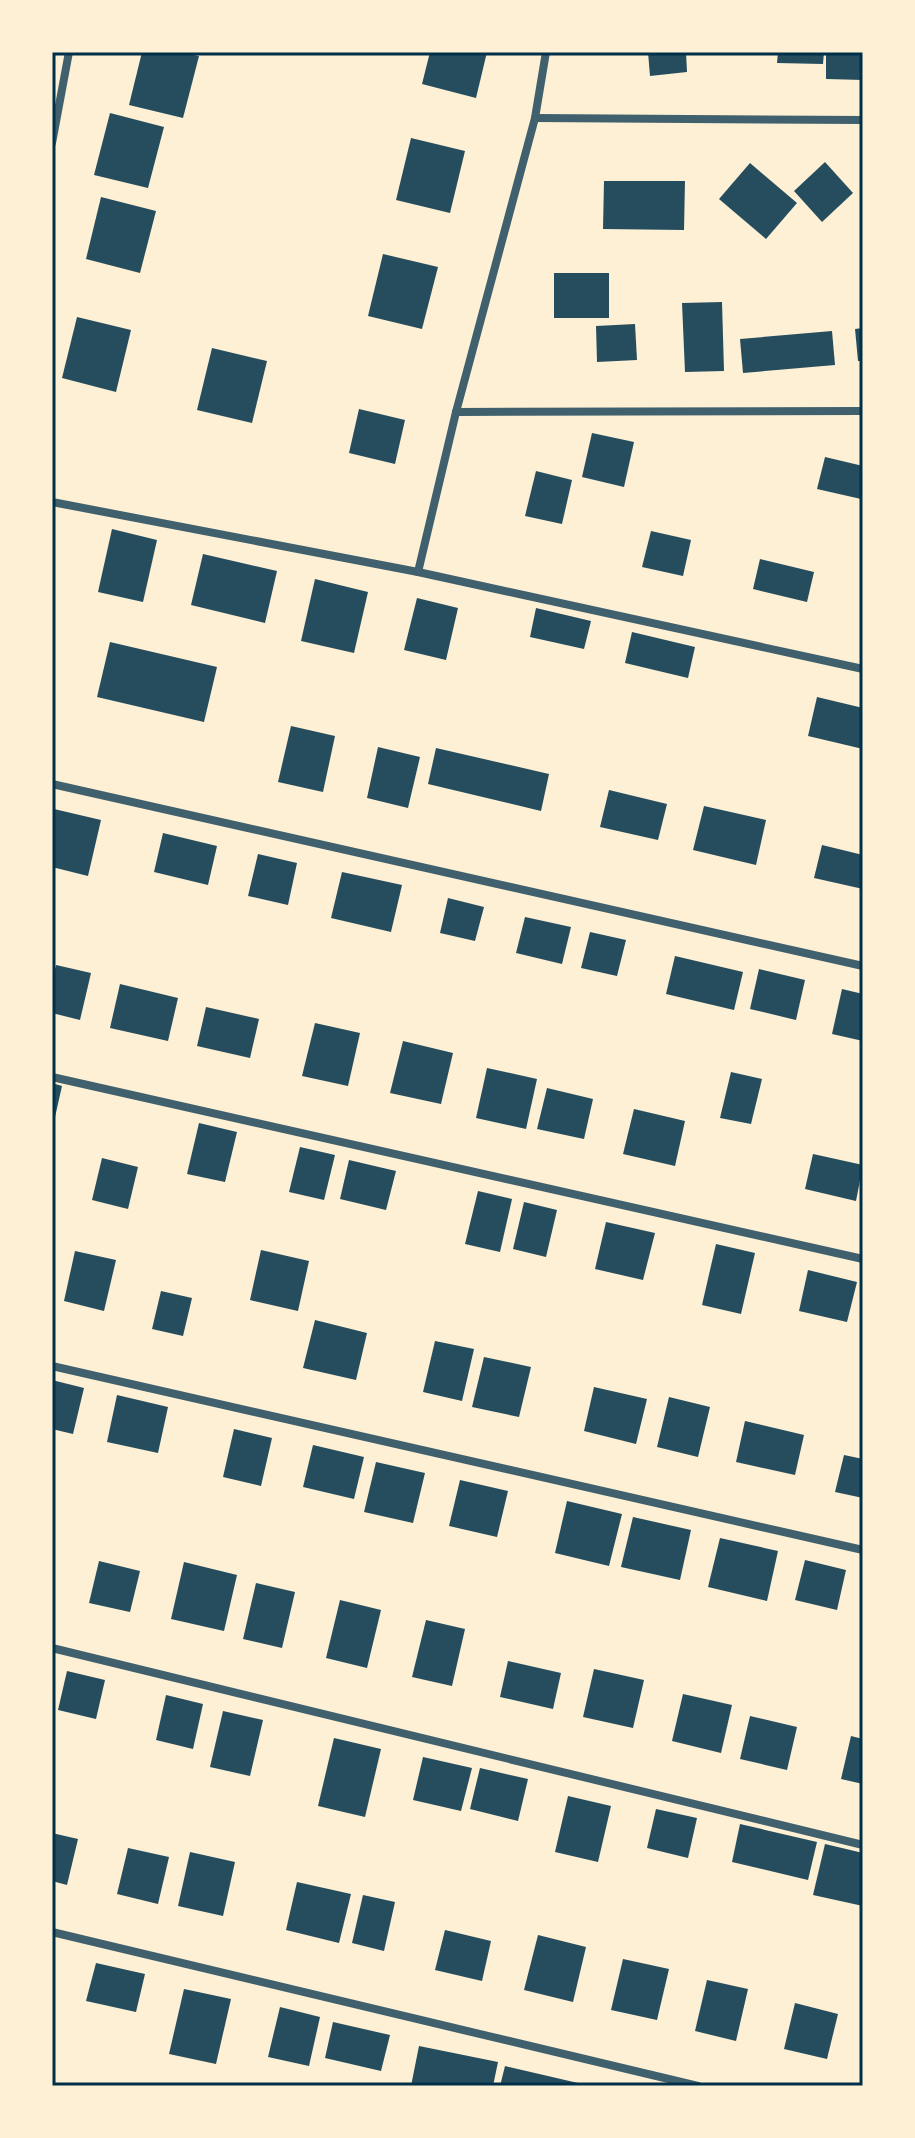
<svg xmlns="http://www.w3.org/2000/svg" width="915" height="2138" viewBox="0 0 915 2138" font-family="'Roboto Serif',serif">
<rect width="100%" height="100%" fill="#fdf0d5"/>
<!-- building -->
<g fill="#264d5e">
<path d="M142 52H181L199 56 183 118 129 105Z"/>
<path d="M430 52H487L476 98 422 84Z"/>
<path d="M648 52H686L687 72 650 76Z"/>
<path d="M778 52H824L823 64 777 63Z"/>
<path d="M826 52H863V80L826 79Z"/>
<path d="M110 113 164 127 148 188 94 175Z"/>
<path d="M411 138 465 151 450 213 396 200Z"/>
<path d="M825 162 853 193 822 222 794 191Z"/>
<path d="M750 163 797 203 766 239 719 199Z"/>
<path d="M604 181H685L684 230 603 229Z"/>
<path d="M101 197 156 211 140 273 86 259Z"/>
<path d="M383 254 438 267 422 329 368 316Z"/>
<rect x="554" y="273" width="55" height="45"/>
<path d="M722 302 724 371 685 372 682 303Z"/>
<path d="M77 317 131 330 116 392 62 378Z"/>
<path d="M635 324 637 360 597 362 596 326Z"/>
<path d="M863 328V361H858L855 329Z"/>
<path d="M832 331 835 365 743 373 740 339Z"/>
<path d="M212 348 267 361 252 423 197 410Z"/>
<path d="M359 409 405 420 395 464 349 453Z"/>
<path d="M592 433 634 442 624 487 582 477Z"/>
<path d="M825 457 863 466V490L861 499 817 489Z"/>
<path d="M536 471 572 480 562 524 525 516Z"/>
<path d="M112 529 157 540 143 602 98 592Z"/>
<path d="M651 531 691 540 683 576 642 567Z"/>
<path d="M203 554 277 571 265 623 191 605Z"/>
<path d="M760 559 814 572 807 602 753 589Z"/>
<path d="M315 579 368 592 354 653 301 641Z"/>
<path d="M417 598 458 608 446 660 404 650Z"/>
<path d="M536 608 591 621 584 649 530 637Z"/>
<path d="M632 632 695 647 688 678 625 663Z"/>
<path d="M110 642 217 667 204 722 97 697Z"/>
<path d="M817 697 863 708V749L808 736Z"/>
<path d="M291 726 335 736 323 792 278 782Z"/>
<path d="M378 747 420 757 408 808 367 798Z"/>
<path d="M436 748 549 774 541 811 428 784Z"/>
<path d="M609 790 667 804 658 840 600 827Z"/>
<path d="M704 806 766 820 756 865 693 850Z"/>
<path d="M54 809 101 820 88 876 52 867Z"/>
<path d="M163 833 217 846 208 885 154 872Z"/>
<path d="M822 845 863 855V889L814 878Z"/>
<path d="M258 854 297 863 288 905 248 896Z"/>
<path d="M342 872 402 885 391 932 331 918Z"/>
<path d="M448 898 484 907 475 941 440 933Z"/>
<path d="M525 917 571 927 562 964 516 953Z"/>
<path d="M590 932 626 940 617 976 581 968Z"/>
<path d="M675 956 743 972 734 1010 666 994Z"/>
<path d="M56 965 91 973 80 1020 52 1013V982Z"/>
<path d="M759 969 805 980 796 1020 750 1009Z"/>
<path d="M120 984 178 998 168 1041 110 1028Z"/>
<path d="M842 989 863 994V1041L832 1034Z"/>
<path d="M206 1007 259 1019 250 1058 197 1046Z"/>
<path d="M315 1023 360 1033 348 1086 302 1076Z"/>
<path d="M403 1041 453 1053 441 1104 390 1093Z"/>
<path d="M487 1068 537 1079 526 1129 476 1118Z"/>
<path d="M731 1072 762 1079 751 1124 720 1118Z"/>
<path d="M52 1083 62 1086 53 1126H52Z"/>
<path d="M547 1088 593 1099 584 1139 537 1129Z"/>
<path d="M634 1109 685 1121 675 1166 623 1154Z"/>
<path d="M199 1123 237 1132 225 1182 187 1174Z"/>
<path d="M300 1147 335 1155 324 1200 289 1192Z"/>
<path d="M813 1154 863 1165 856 1201 805 1189Z"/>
<path d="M102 1158 138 1167 128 1209 92 1200Z"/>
<path d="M349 1160 396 1171 386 1210 340 1199Z"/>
<path d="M478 1191 512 1199 500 1252 465 1244Z"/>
<path d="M524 1202 557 1210 546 1257 513 1249Z"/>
<path d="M606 1222 655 1233 643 1280 595 1269Z"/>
<path d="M716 1244 755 1253 741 1314 702 1305Z"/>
<path d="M261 1250 309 1261 298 1311 250 1300Z"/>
<path d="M75 1251 116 1260 104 1311 64 1301Z"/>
<path d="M808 1270 857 1282 847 1322 799 1311Z"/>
<path d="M161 1291 192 1298 183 1336 152 1329Z"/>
<path d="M315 1320 367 1333 356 1380 303 1368Z"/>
<path d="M435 1341 474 1349 462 1401 423 1392Z"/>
<path d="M484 1357 531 1367 519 1417 472 1407Z"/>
<path d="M52 1380 84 1388 73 1434 52 1429Z"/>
<path d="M594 1387 647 1399 636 1444 584 1431Z"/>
<path d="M117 1395 168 1407 158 1453 107 1442Z"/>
<path d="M669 1397 710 1407 698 1457 657 1447Z"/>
<path d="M745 1421 804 1435 795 1475 736 1462Z"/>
<path d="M234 1429 272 1438 261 1486 223 1477Z"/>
<path d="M313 1445 364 1457 354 1499 303 1487Z"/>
<path d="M844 1455 863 1459V1498L835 1492Z"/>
<path d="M376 1462 425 1473 413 1523 364 1512Z"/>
<path d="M460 1480 508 1491 497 1537 449 1526Z"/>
<path d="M567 1501 622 1514 609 1566 555 1553Z"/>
<path d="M633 1517 691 1530 680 1580 621 1567Z"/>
<path d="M720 1538 778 1551 767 1601 708 1587Z"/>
<path d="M805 1560 846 1570 837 1610 795 1600Z"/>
<path d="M99 1561 140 1571 130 1612 89 1603Z"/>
<path d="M184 1562 237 1575 224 1631 171 1619Z"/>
<path d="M256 1583 295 1592 282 1648 243 1639Z"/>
<path d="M340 1600 381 1610 367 1668 326 1658Z"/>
<path d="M426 1620 465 1629 452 1686 412 1677Z"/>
<path d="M508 1661 561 1673 553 1709 500 1697Z"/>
<path d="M594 1669 644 1680 633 1728 583 1717Z"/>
<path d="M67 1671 105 1680 96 1719 58 1710Z"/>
<path d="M683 1694 732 1705 721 1753 672 1741Z"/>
<path d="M166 1695 203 1704 193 1749 156 1740Z"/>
<path d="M223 1711 263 1720 250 1776 210 1767Z"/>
<path d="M750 1716 797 1727 787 1770 740 1759Z"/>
<path d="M851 1736 863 1739V1784L841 1779Z"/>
<path d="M334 1738 381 1749 365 1817 318 1806Z"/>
<path d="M423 1757 472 1768 461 1811 413 1800Z"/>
<path d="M480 1768 528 1779 518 1821 470 1809Z"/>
<path d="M568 1796 611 1806 598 1862 555 1852Z"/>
<path d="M656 1809 697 1818 688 1858 647 1848Z"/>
<path d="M740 1824 817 1842 808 1880 732 1862Z"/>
<path d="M52 1833 78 1839 67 1885 52 1881Z"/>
<path d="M825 1844 863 1853V1906L813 1895Z"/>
<path d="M128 1848 169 1857 158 1904 117 1894Z"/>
<path d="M190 1852 235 1862 223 1916 178 1906Z"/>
<path d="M297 1882 351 1894 339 1943 286 1930Z"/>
<path d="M363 1895 395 1902 384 1951 352 1943Z"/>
<path d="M445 1930 491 1941 482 1981 435 1970Z"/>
<path d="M538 1935 586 1947 573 2002 524 1990Z"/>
<path d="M623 1959 669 1969 657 2020 611 2010Z"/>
<path d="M96 1963 145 1974 136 2012 86 2001Z"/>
<path d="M707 1980 748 1989 736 2041 695 2031Z"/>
<path d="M184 1989 231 1999 216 2064 169 2054Z"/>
<path d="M795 2003 838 2014 827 2059 784 2049Z"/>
<path d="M280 2007 320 2017 309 2066 268 2057Z"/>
<path d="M333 2022 390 2035 381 2071 325 2058Z"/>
<path d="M419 2046 498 2062 493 2086H411Z"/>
<path d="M505 2066 578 2083 577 2086H500Z"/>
</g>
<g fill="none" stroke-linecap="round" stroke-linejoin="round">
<!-- minor -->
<g stroke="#3f606c" stroke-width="8">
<path d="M535 118 863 120"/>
<path d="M52 143 69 52"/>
<path d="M456 412 863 411"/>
<path d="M52 502 418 572 863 669"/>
<path d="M418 572 456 412 535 118 546 52"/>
<path d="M52 784 863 966"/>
<path d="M52 1077 863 1259"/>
<path d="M52 1366 863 1550"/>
<path d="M52 1648 863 1845"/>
<path d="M52 1932 698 2086"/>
</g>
</g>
<!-- border -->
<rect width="915" height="2138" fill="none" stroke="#fdf0d5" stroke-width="108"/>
<rect x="54" y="54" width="807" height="2030" fill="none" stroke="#003049" stroke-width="3"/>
</svg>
